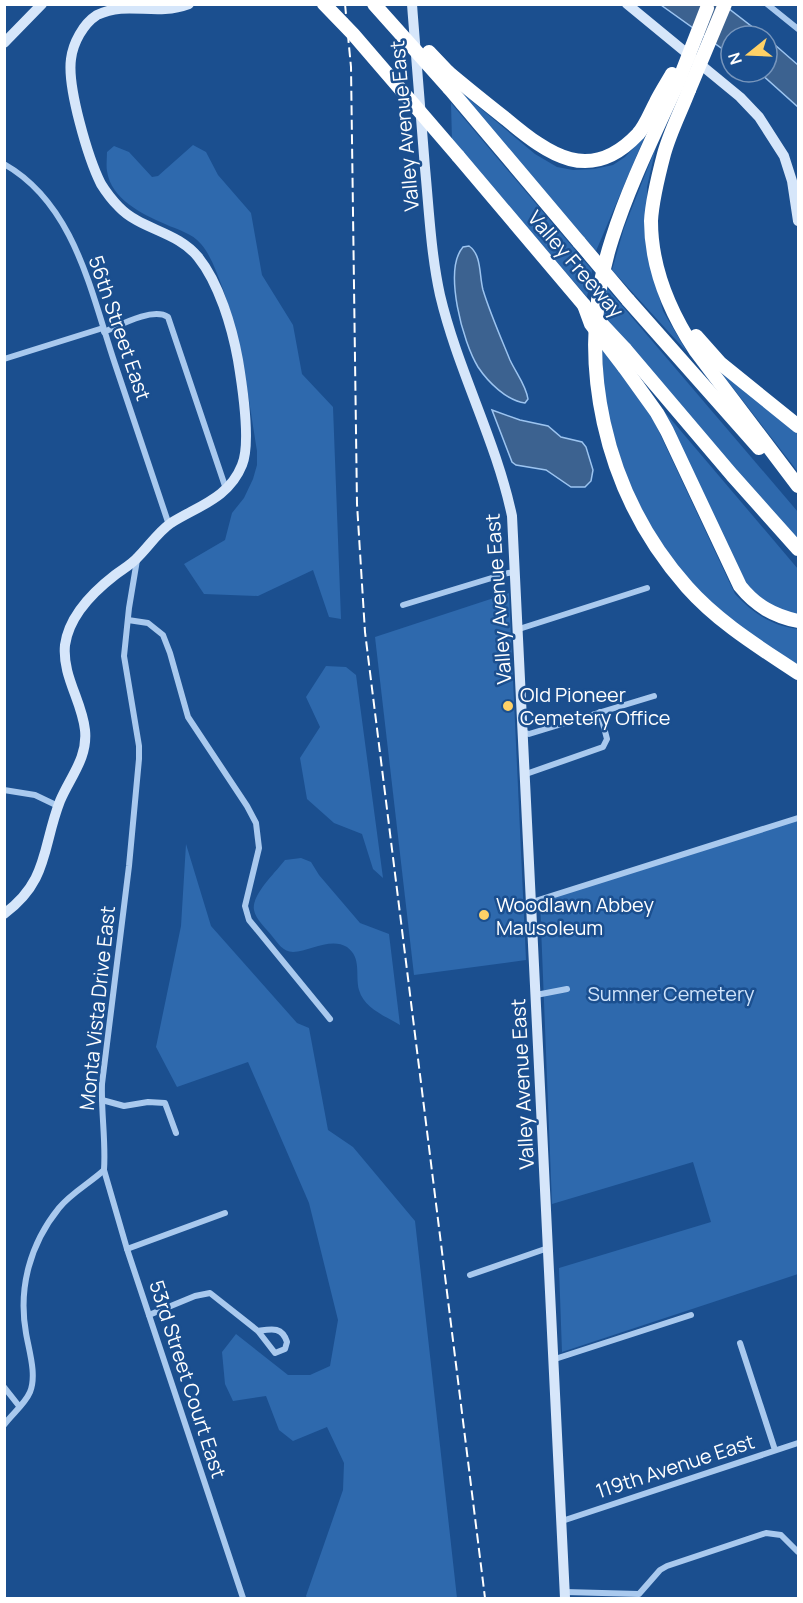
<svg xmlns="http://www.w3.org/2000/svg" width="803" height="1603" viewBox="0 0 803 1603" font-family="Manrope,sans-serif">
<rect width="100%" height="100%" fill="#1b4f8f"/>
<!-- green -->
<g fill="#2e69ad">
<path d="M455 87 535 154 557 167 573 170 594 169 613 165 625 157 645 136 596 251Z"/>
<path d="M451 103 592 270 587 297 452 141Z"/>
<path d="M193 145 206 152 218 175 251 213 262 275 293 325 302 374 333 407 341 619 329 617 313 570 258 596 204 594 184 564 225 540 232 513 244 498 253 479 257 465V451C248 396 242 342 223 289 217 274 212 257 201 244 192 233 178 230 165 224 142 214 111 199 107 171 106 165 107 158 107 152L114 146 129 152 152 177 158 176Z"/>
<path d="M656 147 647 187 648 255 663 311 687 352 612 270 624 228Z"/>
<path d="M607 288 798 512V543L603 316Z"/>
<path d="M602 348 653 419 735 594C753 613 771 626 798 629V666L725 617 684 575 651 529 627 479 609 421 604 392Z"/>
<path d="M716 366 798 433V472Z"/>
<path d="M658 404 798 569V615L771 606 748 587Z"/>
<path d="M509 593 526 960 414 975 375 637Z"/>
<path d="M326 666 346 667 356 675 383 878 373 869 362 834 334 823 307 799 300 758 320 727 306 697Z"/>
<path d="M798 820V1274L562 1352 559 1268 711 1222 693 1162 552 1204 540 901Z"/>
<path d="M186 844 211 926 297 1023 309 1028 328 1130 353 1147 415 1221 457 1598H307L306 1596 343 1490 344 1463 327 1427 293 1441 279 1430 266 1396 233 1401 225 1384 222 1352 236 1334 288 1375H310L330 1366 338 1320 309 1203 248 1062 177 1087 156 1047 181 926Z"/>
<path d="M301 858 311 862 319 875 360 923 389 934 400 1025C385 1016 364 1008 359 990 355 975 362 958 347 947 331 937 310 951 293 952 283 952 278 943 272 936 266 928 256 920 254 910 251 895 276 872 285 860Z"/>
</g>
<!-- water -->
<g fill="#3c6290" stroke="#9cc4f0" stroke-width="1.5">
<path d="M661 5H724L764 36H731V55Z"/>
<path d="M767 38 798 65V107L759 72H767Z"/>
<path d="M469 246C482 255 479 275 483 290 490 313 501 338 510 360 516 373 526 385 528 399L525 403C507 401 488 382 478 367 463 343 443 270 463 247Z"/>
<path d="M492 410 520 420 548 426 561 437 582 442 586 447 593 470 591 481 585 487H571L546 470 516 465 512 462Z"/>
</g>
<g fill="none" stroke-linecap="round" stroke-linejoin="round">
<!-- street -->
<g stroke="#a9c9ee" stroke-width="6">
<path d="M767 4 798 29"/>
<path d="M4 164C75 204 91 293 115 364 133 417 151 471 169 525"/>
<path d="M104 332C120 325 153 307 168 317L226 489"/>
<path d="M4 359 103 328"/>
<path d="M403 605 508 573 516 572"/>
<path d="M128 620 148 623 163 635 170 653 188 717 247 806 256 823 259 848 245 906 249 920 330 1019"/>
<path d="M519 629 647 588"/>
<path d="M523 732 529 734 654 696"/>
<path d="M526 774 603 747 607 739 600 712"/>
<path d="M4 790 35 795 58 806"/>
<path d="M532 902 798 818"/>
<path d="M536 995 567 989"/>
<path d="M102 1100 124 1106 148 1102 165 1103 176 1133"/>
<path d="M104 1170 127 1249 243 1598"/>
<path d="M127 1249 225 1213"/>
<path d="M470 1275 548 1248"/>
<path d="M149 1315 195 1296 210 1293 258 1331 275 1353 285 1349 287 1342C282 1326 271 1329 258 1331"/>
<path d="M740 1343 775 1450"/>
<path d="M555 1359 691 1315"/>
<path d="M4 1387 19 1406"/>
<path d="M4 1425C12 1414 25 1404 30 1392 37 1375 29 1351 26 1333 18 1288 30 1244 59 1208 71 1193 90 1183 104 1170 106 1141 101 1113 102 1084L129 866 139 759V746L124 656 129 608 137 560"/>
<path d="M562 1521 798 1443"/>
<path d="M565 1592 639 1594 660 1570 667 1566 766 1533 781 1535 798 1552"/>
</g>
<!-- secondary -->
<g stroke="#d6e6fa" stroke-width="10">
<path d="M412 4C416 59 421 114 425 168 429 210 431 254 440 295 458 371 496 440 512 516L565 1598"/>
<path d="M627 4 740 97 759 117 784 156 792 181 798 221"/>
<path d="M4 43 42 4"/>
<path d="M4 914C49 881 42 847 60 801 70 777 88 758 85 730 82 701 62 676 65 645 69 616 93 592 115 575 123 569 132 564 138 557 149 546 158 532 171 523 198 506 229 498 242 465 251 444 242 384 238 360 232 327 219 283 198 257 177 231 141 230 119 207 112 200 106 192 101 184 88 158 67 87 71 59 73 43 83 24 97 15 129 0 154 17 189 4"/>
</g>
<!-- highway -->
<g stroke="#fff" stroke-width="14">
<path d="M448 72C467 88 487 104 506 119 549 155 590 185 638 134 646 125 650 113 656 102 661 92 667 83 672 74"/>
<path d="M679 80C656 131 629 185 612 239 573 359 604 493 687 587 719 623 759 647 798 673"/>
<path d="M449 88 579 242"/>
<path d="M689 90C681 111 670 132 664 154 659 173 652 202 651 221 651 268 670 312 695 350L798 486"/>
<path d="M458 156 584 305"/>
<path d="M628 300 759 448"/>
<path d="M696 336 720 363 798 426"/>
<path d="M625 349 732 475 798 549"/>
<path d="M624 367 657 413 667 431 740 586C756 606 774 616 798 621"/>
</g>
<!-- rail -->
<path stroke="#fff" stroke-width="2" stroke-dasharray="10 4.5" stroke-linecap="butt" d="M345 4 351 67 357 504 365 632 485 1598"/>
<!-- highway-bridge -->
<g stroke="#fff" stroke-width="14">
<path d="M324 4 353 34 458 156"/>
<path d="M374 4 449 88"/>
<path d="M429 52 448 72"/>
<path d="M679 80 707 8"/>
<path d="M689 90 725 4"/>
<path d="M579 242 628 300"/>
<path d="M584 305 591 324 624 367"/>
<path d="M596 318 625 349"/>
</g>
</g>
<!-- markers -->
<g fill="#ffd166" stroke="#1b4f8f" stroke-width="2">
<circle cx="508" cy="706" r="6"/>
<circle cx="484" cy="915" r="6"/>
</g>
<g text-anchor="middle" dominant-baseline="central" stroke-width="5" stroke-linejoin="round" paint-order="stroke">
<!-- street labels -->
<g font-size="20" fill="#fff" stroke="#1b4f8f">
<text transform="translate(404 126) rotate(-95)">Valley Avenue East</text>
<text transform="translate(576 264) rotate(49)">Valley Freeway</text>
<text transform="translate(120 328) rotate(71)">56th Street East</text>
<text transform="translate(498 599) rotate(-94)">Valley Avenue East</text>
<text transform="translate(97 1008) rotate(-84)">Monta Vista Drive East</text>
<text transform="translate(522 1084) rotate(-93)">Valley Avenue East</text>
<text transform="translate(188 1379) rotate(72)">53rd Street Court East</text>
<text transform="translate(675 1466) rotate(-18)">119th Avenue East</text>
</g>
<!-- poi labels -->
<g font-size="20" fill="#fff" stroke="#1b4f8f" text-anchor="start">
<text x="520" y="694">Old Pioneer<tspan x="520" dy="23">Cemetery Office</tspan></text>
<text x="496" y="904">Woodlawn Abbey<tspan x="496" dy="23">Mausoleum</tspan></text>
</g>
<!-- park labels -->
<g font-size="20" fill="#cfe3fa" stroke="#1b4f8f">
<text x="671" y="993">Sumner Cemetery</text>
</g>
</g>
<!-- border -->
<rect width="803" height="1603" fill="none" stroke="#ffffff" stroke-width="12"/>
<!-- north arrow -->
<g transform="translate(749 54) rotate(252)"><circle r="28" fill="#1b4f8f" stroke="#7695bc" stroke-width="1.5"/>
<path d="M0-4.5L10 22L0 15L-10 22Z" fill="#ffd166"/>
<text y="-9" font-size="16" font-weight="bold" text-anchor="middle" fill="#ffffff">N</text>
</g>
</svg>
